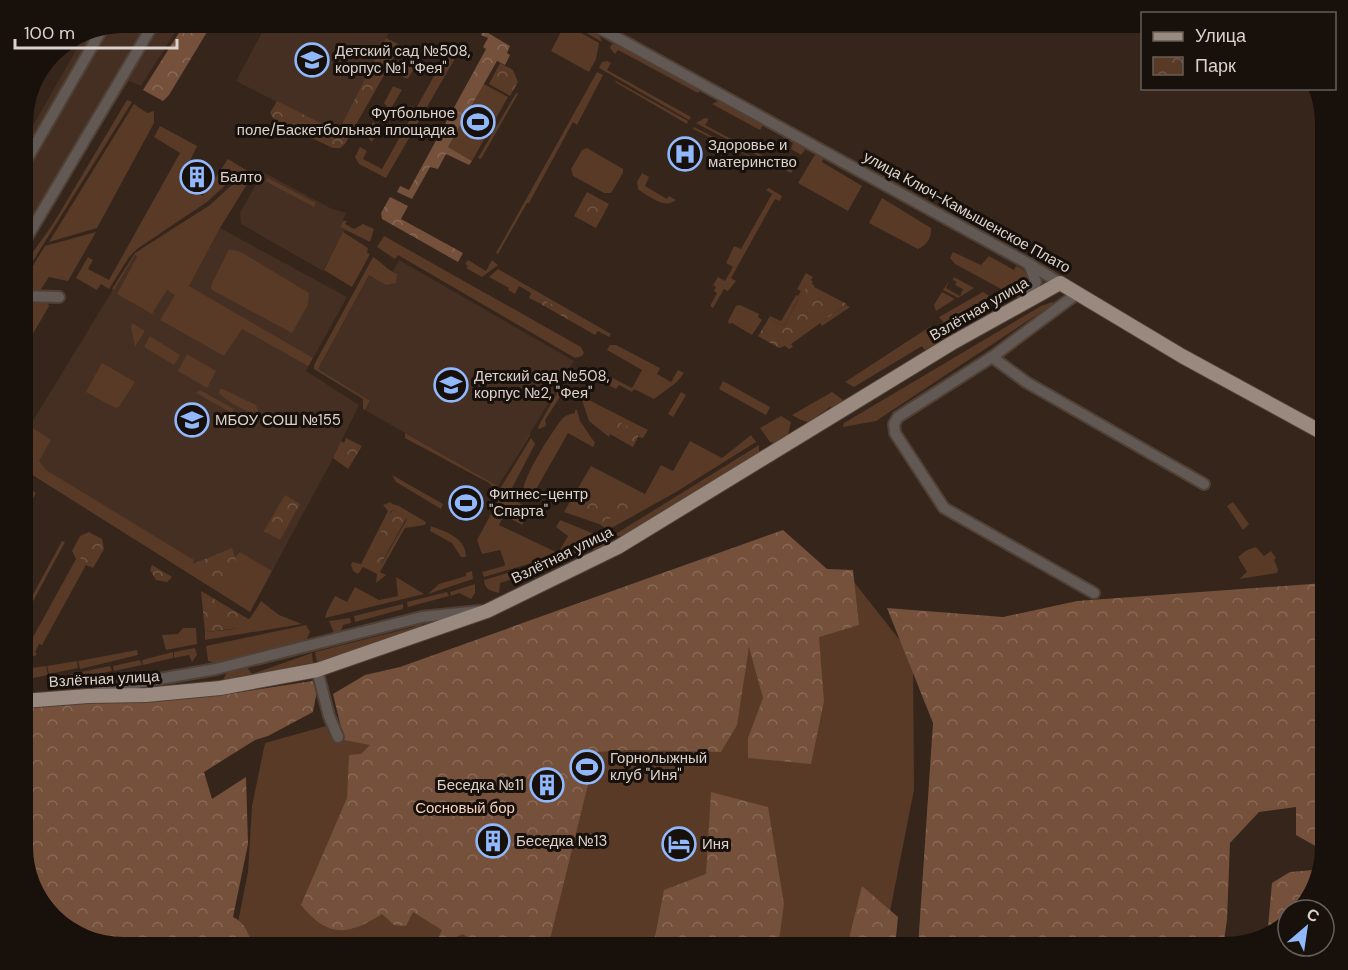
<svg xmlns="http://www.w3.org/2000/svg" width="1348" height="970" viewBox="0 0 1348 970" font-family="'DM Sans',sans-serif">
<defs>
<pattern id="forest-crowns" width="20" height="18" patternUnits="userSpaceOnUse" patternTransform="scale(1.5)"><rect width="20" height="18" fill="#75513c"/><path d="M2 6a3 3 0 1 1 6 0M12 15a3 3 0 1 1 6 0" fill="none" stroke="#886957"/></pattern>
<pattern id="park-crowns" width="20" height="18" patternUnits="userSpaceOnUse" patternTransform="scale(1.5)"><rect width="20" height="18" fill="#583a27"/><path d="M2 6a3 3 0 1 1 6 0M12 15a3 3 0 1 1 6 0" fill="none" stroke="#705645"/></pattern>
</defs>
<rect width="100%" height="100%" fill="#35251b"/>
<!-- built -->
<g fill="#442f22">
<path d="M123 23H181L141 86 129 81 23 246V143L83 38Z"/>
<path d="M267 23H384L392 27 338 133 236 81Z"/>
<path d="M61 46 23 115 33 78 57 48Z"/>
<path d="M263 172 332 209 346 213 340 227 345 230 323 271 241 224 240 213Z"/>
<path d="M220 228 347 297 306 371 359 405 331 462 250 612 23 469V437L134 255 189 285Z"/>
<path d="M399 260 574 361 498 486 365 410 370 402 318 369 369 275 386 284Z"/>
</g>
<!-- grass -->
<g fill="#583a27" fill-rule="evenodd">
<path d="M569 23C582 23 598 28 602 42Z"/>
<path d="M565 24 599 43 596 59 589 72 551 51Z"/>
<path d="M452 44 461 48 386 178 359 164 355 157 360 147 367 151 363 159 382 169Z"/>
<path d="M612 44 619 46 700 90 698 93 618 50 615 54 610 48Z"/>
<path d="M412 54 419 60 408 79 403 77 402 72Z"/>
<path d="M607 61 611 63 607 70 691 117 689 120 599 68 602 62Z"/>
<path d="M597 72 603 75 577 125 573 122 529 203H527L498 254 496 253Z"/>
<path d="M616 81 688 121 687 124 615 82Z"/>
<path d="M484 84 508 97 472 161 448 147Z"/>
<path d="M393 86 402 90 390 110 384 103Z"/>
<path d="M516 93 518 94 481 159 478 158Z"/>
<path d="M127 100 132 102 23 277V266L53 224Z"/>
<path d="M718 101 803 144 805 150 801 155 791 149 793 143 763 125 760 130 712 104Z"/>
<path d="M134 104 147 113 154 111V123L97 228 49 242Z"/>
<path d="M705 118 709 119 705 125 782 166 786 160 794 166V169L791 173 696 123Z"/>
<path d="M373 122 381 127 372 142C364 135 369 130 373 122Z"/>
<path d="M160 126 197 146 189 163 192 165 181 183 203 196 228 159 251 173 232 179 207 202 137 249 129 257 109 289 101 284 97 290 76 278 88 257 93 260 88 269 109 280 180 153 154 137Z"/>
<path d="M694 127 789 176 693 129Z"/>
<path d="M587 148 623 169V173L611 193H604L573 176 571 169 582 150Z"/>
<path d="M816 153 824 156 822 162 862 186 848 211 798 183Z"/>
<path d="M642 173 649 177 645 186 667 199 669 196 676 200C665 209 652 198 642 192L638 189 637 182Z"/>
<path d="M268 178 316 203 314 207 265 181Z"/>
<path d="M243 180 249 181 220 228 189 286 313 358 308 366 242 329 224 356 160 320 175 295 167 290 152 314 117 294 137 257 135 255 114 290 112 289 135 253 210 205 234 183Z"/>
<path d="M769 188 782 196 780 201 775 199 731 278 736 281 728 291 724 289 713 308 710 306 717 293 714 291 716 287 713 285 718 277 725 281 733 267 726 263 734 246 741 249 772 194 766 190Z"/>
<path d="M882 198 931 228C932 237 927 245 918 249L869 223Z"/>
<path d="M343 221H347L345 224 354 229 363 224 374 229 370 242 340 227Z"/>
<path d="M96 232 68 281 49 277 39 292 23 293V282L45 246Z"/>
<path d="M343 232 368 248 367 253 370 254 352 287 324 270Z"/>
<path d="M384 236 581 347 584 353 582 356 575 358 398 255 395 259 377 247Z"/>
<path d="M229 249 241 252 309 293 308 305 292 333 212 290 211 287 212 283Z"/>
<path d="M953 252 981 265 989 256 1014 270 1016 266C1026 269 1031 278 1028 288L1018 298 955 264 950 258Z"/>
<path d="M373 257C383 263 387 270 397 274L396 283 386 285 369 275 318 369 370 401 365 410 363 409V399L314 369V365Z"/>
<path d="M468 260 486 271 492 260 498 265 482 277 466 268 468 266 465 264Z"/>
<path d="M498 269 611 334 609 337 598 331 595 335 581 327 583 321 542 299 539 303 529 298 531 293 519 286 515 294 508 290 509 288 489 277Z"/>
<path d="M806 273 813 277 811 280 813 282 804 293 797 289Z"/>
<path d="M954 277 974 288 958 298 943 290 949 281 946 288 960 296 963 289 955 285 957 282 953 280Z"/>
<path d="M942 292 955 299 936 311 934 305Z"/>
<path d="M983 292 996 300 961 323 963 329 954 332 949 329 939 317Z"/>
<path d="M795 297 798 299 784 326 769 318 770 316 781 321Z"/>
<path d="M23 298 46 300 49 306 23 351Z"/>
<path d="M1052 302 1055 304 1046 313 1041 312 876 421 843 427 844 423 1041 306Z"/>
<path d="M740 305 759 314 758 317 762 320 752 335 732 323 729 324 728 321 736 306Z"/>
<path d="M846 305 850 307 822 326 820 323Z"/>
<path d="M132 323 145 331 135 347 131 327Z"/>
<path d="M931 326 939 338 938 344 927 353 922 346 854 387 845 382Z"/>
<path d="M150 336 180 355 174 365 144 347Z"/>
<path d="M610 345H616L660 368 657 374 671 382 678 370 684 373 677 382 654 399 634 389 632 392 619 385 616 389 597 379 590 388 587 386 590 382 587 380 593 368 632 388 642 370 607 350Z"/>
<path d="M187 354 216 371 207 388 178 371Z"/>
<path d="M102 363 135 382 119 407 115 408 86 392Z"/>
<path d="M723 381 770 407 766 415 719 389Z"/>
<path d="M561 386 565 389 545 420 546 426 539 429 538 427Z"/>
<path d="M220 389H223L256 405 258 411 256 413C244 412 228 402 219 393Z"/>
<path d="M200 390 234 409 232 413 196 393Z"/>
<path d="M681 392 686 395 673 417 668 414Z"/>
<path d="M832 392 843 400V407L836 413 830 407 816 417 819 423 817 425 801 420 792 415Z"/>
<path d="M585 398 648 430 643 438 638 437 640 434 608 433 610 434 609 437 589 421 582 400Z"/>
<path d="M575 410H577L580 421 595 443 593 447 568 433 530 500 523 494C521 479 552 432 562 419 566 415 570 414 575 413Z"/>
<path d="M781 416 791 422 788 435 774 443 770 442 760 428Z"/>
<path d="M30 426 51 440 39 461 46 470 194 560 193 564 238 566 235 557 240 552 272 571 250 612 23 469V437Z"/>
<path d="M405 433 498 486 530 433V435L498 486 494 489 489 483 405 438Z"/>
<path d="M751 435 756 442 676 492 608 530 599 524 564 512 591 466 645 494 661 465 673 471 690 441 722 458Z"/>
<path d="M531 438 535 444 512 488 515 500 531 511 522 525 504 515 499 525 558 553 568 536 556 527 560 520 597 535 552 557 484 577 482 572 504 566 505 564 500 550 482 554 477 540 498 501V492Z"/>
<path d="M759 445V452L629 534 624 537 614 535Z"/>
<path d="M392 475 443 504 441 509 396 482Z"/>
<path d="M23 485 36 493 23 516Z"/>
<path d="M391 502 392 504 399 506 426 522 425 525 405 528 380 572 386 575 376 583 377 574 363 567 358 574 353 571 351 565 352 562 361 564 388 511 383 505ZM394 510 407 519 382 563 377 565 391 511Z"/>
<path d="M1233 502 1249 524 1243 530 1227 506Z"/>
<path d="M431 526C447 532 466 538 466 557H461L452 543 430 531Z"/>
<path d="M89 532 102 539 104 549 93 568 86 565 42 645 39 644 35 652 37 654 35 656H30L26 652 27 648 76 559 72 551 80 536Z"/>
<path d="M601 538 610 547 600 555 592 549 557 564 500 583 499 593C491 591 484 589 484 580L557 558Z"/>
<path d="M62 541 65 542 23 620V613Z"/>
<path d="M1256 547 1264 556 1271 551 1276 558 1274 560 1278 569 1277 573 1239 579 1247 572 1238 557 1247 550Z"/>
<path d="M788 564 854 582 913 657 914 790 883 947H233L248 872 252 806 265 743 326 726 331 738H660L737 675Z"/>
<path d="M472 571 473 579 428 594 439 584 466 576V573Z"/>
<path d="M396 577 424 594 325 618 327 611 335 596 347 602 355 587 379 600 398 596Z"/>
<path d="M475 584V593L471 599 459 593 451 596 450 592Z"/>
<path d="M447 592 449 596 408 607 407 602Z"/>
<path d="M261 601 279 615 302 624 205 640V632C241 628 242 633 261 601Z"/>
<path d="M403 604V609L355 622 354 616Z"/>
<path d="M350 618 351 623 343 625 340 633 335 635 329 621Z"/>
<path d="M417 618 424 623 421 626 337 657 317 662 315 652 414 627Z"/>
<path d="M306 625 310 632 306 641 216 663 208 661 206 646Z"/>
<path d="M183 628H196L197 644 166 650 162 635 178 634Z"/>
<path d="M195 648 197 655 192 662 189 655 174 658V652Z"/>
<path d="M137 650 138 655 80 669 78 661Z"/>
<path d="M173 652V658L143 665 142 660Z"/>
<path d="M312 653 313 663 169 691 223 680 227 672 247 667 252 674Z"/>
<path d="M140 660 142 665 114 671 113 666Z"/>
<path d="M77 661 78 668 49 674 47 666Z"/>
<path d="M46 666 48 675 23 680V669Z"/>
<path d="M110 666 112 671 51 683 50 679 80 672 82 676 81 672Z"/>
</g>
<!-- forest -->
<g fill="url(#forest-crowns)">
<path d="M185 23H191L207 32 169 95 163 101 143 90Z"/>
<path d="M483 30 510 46 507 53 510 55 505 65 497 61 448 147 472 161 469 165 446 154 438 169 430 167 412 199 397 192 400 186 409 190 486 49 483 47 488 38 481 35Z"/>
<path d="M390 197 408 206 401 219 463 253 458 262 382 219 381 213Z"/>
<path d="M783 530 827 569 853 570 859 625 819 637 824 701 811 764 748 758V738L763 698 749 647 737 725 721 752 630 750 596 752 548 947H475L476 945 463 934 434 947 442 930 413 912 406 926 394 925 382 914C347 936 328 938 301 905L347 798 349 755 361 754 370 745 344 740 333 694 365 675 400 667Z"/>
<path d="M1325 583V847L1324 851 1296 835V807L1259 812 1230 843 1227 920 1223 947H918L933 723 887 608 1003 617 1077 601Z"/>
<path d="M319 680 313 712 268 736 255 740 204 772 212 799 246 777 248 844 233 917C247 924 248 934 253 947H123L62 927 33 892 23 853V706L136 695 228 694Z"/>
<path d="M711 792 768 807 784 904 778 947H653L664 890 706 874Z"/>
<path d="M1313 870 1315 879 1305 908 1302 910H1288V922L1267 938 1272 883 1290 872Z"/>
<path d="M862 886 898 917 895 947H847Z"/>
</g>
<!-- park -->
<g fill="url(#park-crowns)">
<path d="M386 38 400 45V47L345 144 340 148H333L275 121 270 113 277 101 338 132Z"/>
<path d="M500 63 513 70 518 82 510 96 489 84Z"/>
<path d="M587 192 609 204 596 228 574 216Z"/>
<path d="M809 282 814 285V287L847 304 791 344 793 347 789 349 785 346 779 348 758 336 769 318 784 326 798 300 795 297 796 295 798 296 801 291 804 292Z"/>
<path d="M542 299 584 321 581 327 539 303Z"/>
<path d="M615 420 640 433 633 447 608 433Z"/>
<path d="M346 438 362 446 348 469 333 458 341 441 344 443Z"/>
<path d="M585 488 609 502 614 495 634 506 629 507 626 511 603 522 574 506Z"/>
<path d="M285 495 300 504 280 540 264 531Z"/>
<path d="M394 510 406 517V519L377 571 363 565 392 511Z"/>
<path d="M91 535 100 540 102 548 93 564 84 562 74 552 83 536Z"/>
<path d="M232 548 238 566 227 580 205 575 193 564Z"/>
<path d="M152 565 172 577 167 582 156 580 150 570Z"/>
<path d="M201 591 250 620 240 628 205 632Z"/>
</g>
<g fill="none" stroke-linecap="round" stroke-linejoin="round">
<defs>
<g id="minor">
<path d="M590 23 1029 264 1060 283"/>
<path d="M23 166 101 31"/>
<path d="M23 244 154 23"/>
<path d="M1078 293 992 357 898 417 894 424 895 433 944 508 1094 593"/>
<path d="M23 296 59 297"/>
<path d="M1025 301 1031 293 1036 282 1029 264"/>
<path d="M992 357 1026 382 1204 484"/>
<path d="M317 670 329 716 338 737"/>
<path d="M97 693 114 687 216 669 422 617 480 611"/>
</g>
<path id="major" d="M23 701 88 696 146 695 220 688 317 670 487 611 618 547 952 343 1060 283 1182 356 1325 434"/>
</defs>
<!-- minor casing -->
<use href="#minor" stroke="#504137" stroke-width="14"/>
<!-- major casing -->
<use href="#major" stroke="#504137" stroke-width="16"/>
<!-- minor -->
<use href="#minor" stroke="#625954" stroke-width="10"/>
<!-- major -->
<use href="#major" stroke="#9a897f" stroke-width="14"/>
</g>
<!-- icons -->
<defs>
<symbol id="school-ring" viewBox="-11 -11 22 22"><circle r="9.5" fill="#17100b" stroke="#91b8fd" stroke-width="1.5"/><path d="M0-5L7-2L0 1L-7-2ZM-4 1L0 2.5L4 1V4Q0 6-4 4Z" fill="#91b8fd"/></symbol>
<symbol id="stadium-ring" viewBox="-11 -11 22 22"><circle r="9.5" fill="#17100b" stroke="#91b8fd" stroke-width="1.5"/><path d="M0-5a6.5 5 0 1 0 0 10a6.5 5 0 1 0 0-10ZM-3.5-1.8h7v3.6h-7Z" fill="#91b8fd"/></symbol>
<symbol id="hospital-ring" viewBox="-11 -11 22 22"><circle r="9.5" fill="#17100b" stroke="#91b8fd" stroke-width="1.5"/><path d="M-5-5h3v3.5h4V-5h3V5h-3V1.5h-4V5h-3Z" fill="#91b8fd"/></symbol>
<symbol id="building-ring" viewBox="-11 -11 22 22"><circle r="9.5" fill="#17100b" stroke="#91b8fd" stroke-width="1.5"/><path d="M-4-6H4V6H1V3H-1V6H-4ZM-2.5-4.3h1.7v1.8h-1.7ZM.8-4.3h1.7v1.8H.8ZM-2.5-1h1.7V.8h-1.7ZM.8-1h1.7V.8H.8Z" fill="#91b8fd"/></symbol>
<symbol id="hotel-ring" viewBox="-11 -11 22 22"><circle r="9.5" fill="#17100b" stroke="#91b8fd" stroke-width="1.5"/><path d="M-6-4.5h1.5V1H6V5H4.5V3h-9V5H-6ZM-4 0a1.8 1.8 0 1 1 3.6 0ZM.5 0V-2.5h3Q6-2.5 6 0Z" fill="#91b8fd"/></symbol>
</defs>
<g fill-rule="evenodd">
<use href="#school-ring" x="293" y="41" width="38" height="38"/>
<use href="#stadium-ring" x="459" y="103" width="38" height="38"/>
<use href="#hospital-ring" x="666" y="135" width="38" height="38"/>
<use href="#building-ring" x="178" y="158" width="38" height="38"/>
<use href="#school-ring" x="432" y="366" width="38" height="38"/>
<use href="#school-ring" x="173" y="401" width="38" height="38"/>
<use href="#stadium-ring" x="447" y="484" width="38" height="38"/>
<use href="#stadium-ring" x="568" y="748" width="38" height="38"/>
<use href="#building-ring" x="528" y="766" width="38" height="38"/>
<use href="#building-ring" x="474" y="822" width="38" height="38"/>
<use href="#hotel-ring" x="660" y="825" width="38" height="38"/>
</g>
<g text-anchor="middle" dominant-baseline="central" stroke-width="6" stroke-linejoin="round" paint-order="stroke">
<!-- poi labels -->
<g font-size="15" fill="#ddd2cb" stroke="#17100b" text-anchor="start">
<text x="335" y="51">Детский сад №508,<tspan x="335" dy="17">корпус №1 "Фея"</tspan></text>
<text x="455" y="113" text-anchor="end">Футбольное<tspan x="455" dy="17">поле/Баскетбольная площадка</tspan></text>
<text x="708" y="145">Здоровье и<tspan x="708" dy="17">материнство</tspan></text>
<text x="220" y="177">Балто</text>
<text x="474" y="376">Детский сад №508,<tspan x="474" dy="17">корпус №2, "Фея"</tspan></text>
<text x="215" y="420">МБОУ СОШ №155</text>
<text x="489" y="494">Фитнес-центр<tspan x="489" dy="17">"Спарта"</tspan></text>
<text x="610" y="758">Горнолыжный<tspan x="610" dy="17">клуб "Иня"</tspan></text>
<text x="524" y="785" text-anchor="end">Беседка №11</text>
<text x="516" y="841">Беседка №13</text>
<text x="702" y="844">Иня</text>
</g>
<!-- street labels -->
<g font-size="15" fill="#ddd2cb" stroke="#17100b">
<text transform="translate(967 212) rotate(29)">улица Ключ-Камышенское Плато</text>
<text transform="translate(979 309) rotate(-30)">Взлётная улица</text>
<text transform="translate(562 555) rotate(-26)">Взлётная улица</text>
<text transform="translate(104 679) rotate(-3)">Взлётная улица</text>
</g>
<!-- park labels -->
<g font-size="15" fill="#fbd4be" stroke="#17100b">
<text x="465" y="808">Сосновый бор</text>
</g>
</g>
<!-- crop -->
<path d="M0 0H1348V970H0ZM123 33H1225A90 90 0 0 1 1315 123V847A90 90 0 0 1 1225 937H123A90 90 0 0 1 33 847V123A90 90 0 0 1 123 33Z" fill="#17100b" fill-rule="evenodd"/>
<!-- legend -->
<rect x="1141" y="12" width="195" height="78" fill="#17100b" stroke="#665e58" stroke-width="1.5"/>
<rect x="1153" y="32" width="30" height="9" fill="#9a897f" stroke="#665e58" stroke-width="1.5"/>
<text x="1195" y="42" font-size="18" fill="#ddd2cb">Улица</text>
<rect x="1153" y="57" width="30" height="18" fill="url(#park-crowns)" stroke="#665e58" stroke-width="1.5"/>
<text x="1195" y="72" font-size="18" fill="#ddd2cb">Парк</text>
<!-- north arrow -->
<g transform="translate(1306 928) rotate(29)"><circle r="28" fill="#17100b" stroke="#665e58" stroke-width="1.5"/>
<path d="M0-4.5L10 22L0 15L-10 22Z" fill="#91b8fd"/>
<text y="-9" font-size="16" font-weight="bold" text-anchor="middle" fill="#ddd2cb">С</text>
</g>
<!-- scale -->
<path d="M15 39v9h162v-9" fill="none" stroke="#ddd2cb" stroke-width="3"/>
<text x="24" y="39" font-size="18" fill="#ddd2cb" stroke="#17100b" stroke-width="4.5" paint-order="stroke">100 m</text>
</svg>
